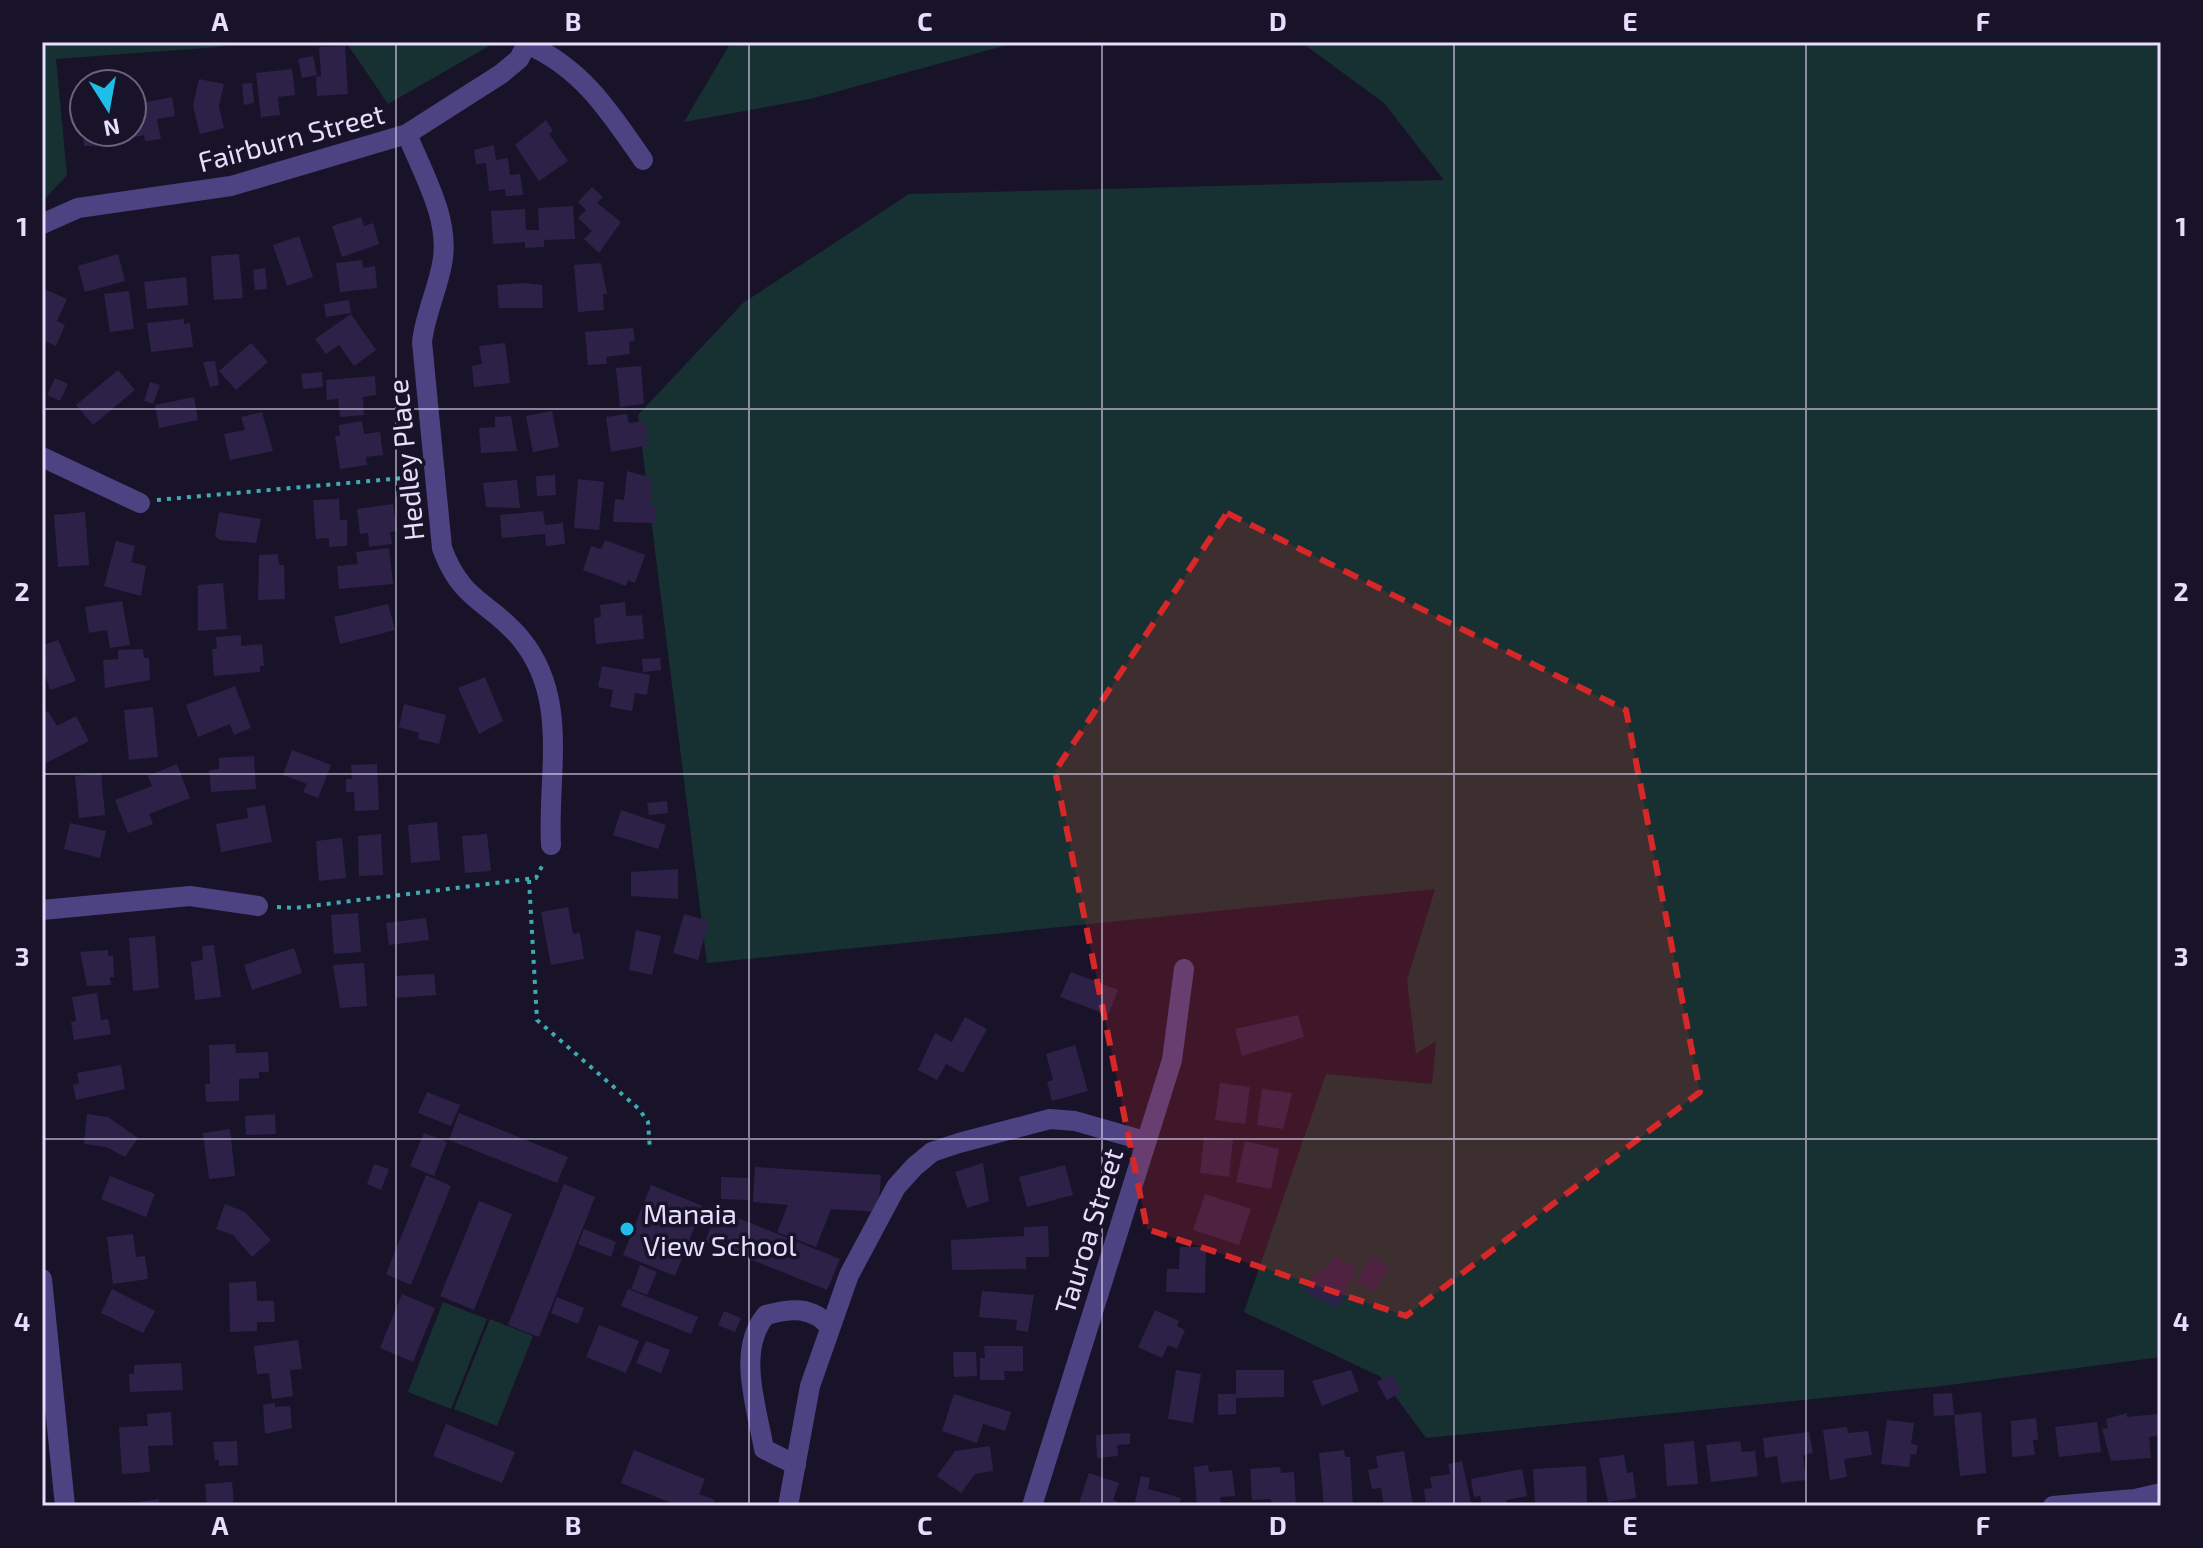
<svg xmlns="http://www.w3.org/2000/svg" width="2203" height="1548" viewBox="0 0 2203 1548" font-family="'Exo 2',sans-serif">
<rect width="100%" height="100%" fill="#191329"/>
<!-- green -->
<g fill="#173032">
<path d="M42 42H237L219 47 56 59 67 175 42 202Z"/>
<path d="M346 42H496L388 104Z"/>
<path d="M731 42H1018L810 99 684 122Z"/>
<path d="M1301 42H2161V1357L1942 1386 1426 1438 1381 1377 1244 1312 1326 1074 1432 1084 1436 1041 1416 1054 1407 980 1435 889 707 963 638 415 743 303 909 194 1444 180 1384 103Z"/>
<path d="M443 1302 487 1319 451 1409 408 1392Z"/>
<path d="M490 1319 533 1336 497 1426 454 1409Z"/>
</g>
<!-- building -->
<g fill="#2d2148">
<path d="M345 46 348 94 317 96 316 77 321 76 319 47Z"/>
<path d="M313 56 317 75 302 78 298 59Z"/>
<path d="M292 69 295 95 278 97 280 115 261 117 256 73Z"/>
<path d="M199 79 224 84 219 106 224 128 200 134 193 106Z"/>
<path d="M252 83 254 103 244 105 242 84Z"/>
<path d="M172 97 175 116 157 119 161 139 145 141 144 135 135 137 132 105Z"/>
<path d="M546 120 553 131 549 134 568 161 539 181 515 145Z"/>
<path d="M83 132H117V138H111V145L84 146Z"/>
<path d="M494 145 496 160 508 158 510 175 520 174 523 195 506 196 505 189 489 191 486 163 476 164 474 150Z"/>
<path d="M592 187 603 197 597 203 621 222 599 253 584 239 592 231 578 218 586 210 578 202Z"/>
<path d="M573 206 575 239 544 240V247L525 248V242L493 244 491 211 525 209 526 230H539L538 208Z"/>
<path d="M361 217 364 226 373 223 379 244 342 257 332 226Z"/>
<path d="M299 236 313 277 287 286 273 245Z"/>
<path d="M118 254 125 281 85 292 78 266Z"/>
<path d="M239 254 243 298 214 300 211 256Z"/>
<path d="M362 260 363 268 375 266 377 288 340 292 336 263Z"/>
<path d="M601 263 607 294H603L604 310 578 312 574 265Z"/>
<path d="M265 268 267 289 255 290 253 270Z"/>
<path d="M186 277 188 305 147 309 144 282Z"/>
<path d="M524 283 542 285 543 308H499L497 285Z"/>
<path d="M42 288 67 299 57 321 65 325 56 346 42 340Z"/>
<path d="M129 291 134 329 110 332 104 294Z"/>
<path d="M349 300 351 313 326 317 324 304Z"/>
<path d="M351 314 376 350 354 366 339 345 326 354 315 339Z"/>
<path d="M184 319V324L190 323 193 347 151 352 147 323Z"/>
<path d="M633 328 635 341 629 342 630 354 606 357 607 364 588 365 585 332Z"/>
<path d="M251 343 268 362 236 390 219 371Z"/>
<path d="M505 343 510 383 474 387 472 366 482 364 479 346Z"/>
<path d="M215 361 219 385 210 387 203 362Z"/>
<path d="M641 366 644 404 620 407 616 368Z"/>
<path d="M118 370 135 390 93 425 76 405Z"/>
<path d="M322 372 323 387 303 389 301 374Z"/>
<path d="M375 376 376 395 363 397 364 415 340 417 338 399 327 400 326 380Z"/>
<path d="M55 378 68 384 60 401 47 395Z"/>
<path d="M150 382 160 385 153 404 144 401Z"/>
<path d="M194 397 198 420 159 428 155 405Z"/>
<path d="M552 411 559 447 533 452 526 416Z"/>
<path d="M262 412 273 451 230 460 224 434 245 430 241 417Z"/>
<path d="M627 414 629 423 645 421 649 445 611 452 606 417Z"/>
<path d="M511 416 517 451 481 453 479 428 495 427V417Z"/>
<path d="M362 421 364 434 380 432 383 455 366 457 367 465 340 469 335 436H340L339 425Z"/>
<path d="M627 471 652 478 650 505 657 506 655 523 613 522 615 499 624 500Z"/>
<path d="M555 475 556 495 537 496 536 476Z"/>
<path d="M578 479 604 482 599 530 574 528Z"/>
<path d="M517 480 520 508 486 507 483 483Z"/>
<path d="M339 499 340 520H347V546L329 547V538L316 539 313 500Z"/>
<path d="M393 504 397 531 390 532 392 544 369 547 368 533 360 534 357 509Z"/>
<path d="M543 511 545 525 563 523 565 544 546 546 545 534 502 538 500 515Z"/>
<path d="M85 512 89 565 58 567 54 515Z"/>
<path d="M219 512 261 519 256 543 220 540 215 536Z"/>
<path d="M605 540 645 555 635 583 628 580 626 586 583 570 591 546 601 549Z"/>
<path d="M116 541 135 546 131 562 146 566 141 596 104 586Z"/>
<path d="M389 548 393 584 339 589 337 566 358 564 356 552Z"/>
<path d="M278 554 279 565H284L285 599 258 600 259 555Z"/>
<path d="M223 583 227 629 198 631V585Z"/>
<path d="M122 601 130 645 110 648 107 630 89 633 85 607Z"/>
<path d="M625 602 626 616 642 615 644 639 596 644 594 618 601 617 600 605Z"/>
<path d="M388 604 395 630 340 644 334 617Z"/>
<path d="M241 635V646L262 644 264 666H260V672L214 676 212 649H217L216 637Z"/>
<path d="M58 640 76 681 50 690 42 667V654L46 652 44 645Z"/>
<path d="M143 649 144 658H149L150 680 105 688 103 660 118 659V650Z"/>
<path d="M660 658 661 670 643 672 642 659Z"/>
<path d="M602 666 650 675 647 695 635 693 632 711 610 707 613 690 598 687Z"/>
<path d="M485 677 503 721 479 734 458 688Z"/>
<path d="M235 686 251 728 234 735 230 724 198 737 186 705Z"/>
<path d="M404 704 446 715 439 744 418 739 419 733 399 727Z"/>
<path d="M153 707 158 757 129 760 124 710Z"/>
<path d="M48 711 57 726 76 716 89 741 46 763 42 756V714Z"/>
<path d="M292 750 331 765 318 798 303 792 307 784 283 775Z"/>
<path d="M254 756 256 789 211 792 209 770 219 769V758Z"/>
<path d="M177 764 190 798 149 814 153 824 128 833 115 800 152 786 148 776Z"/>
<path d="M377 764 379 810 355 811 354 792H346V779H352L351 765Z"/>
<path d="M101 773 105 815 79 818 75 776Z"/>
<path d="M667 801 668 813 649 815 647 803Z"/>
<path d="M265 805 272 842 221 852 216 824 248 818 247 808Z"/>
<path d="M621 810 666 825 658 849 613 835Z"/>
<path d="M437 822 440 860 411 863 408 825Z"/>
<path d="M70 823 106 831 100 858 64 849Z"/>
<path d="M381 834 383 875 359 876 358 836Z"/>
<path d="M487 834 491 871 465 873 462 836Z"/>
<path d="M342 838 346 878 319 881 316 841Z"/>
<path d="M678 869V899L631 896V872Z"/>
<path d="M568 907 573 934 580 933 584 959 551 965 541 912Z"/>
<path d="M358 913 361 952 334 954 331 915Z"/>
<path d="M684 914 709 921 698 960 673 953Z"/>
<path d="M426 918 429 940 389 945 386 923Z"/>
<path d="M636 930 661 936 652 975 629 970Z"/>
<path d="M155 936 159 988 133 991 129 938Z"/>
<path d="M214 945 221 997 195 1000 191 962 203 960 202 946Z"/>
<path d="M294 948 302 973 252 990 244 965Z"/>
<path d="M108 950V956H113L114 977H110L111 985 87 986 80 952Z"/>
<path d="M364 963 367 1006 340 1008 333 965Z"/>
<path d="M1071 972 1118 990 1108 1015 1060 997Z"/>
<path d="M434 974 436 995 396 998 395 976Z"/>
<path d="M97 993 101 1020 108 1019 111 1034 74 1040 71 1022 76 1021 72 997Z"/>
<path d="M1298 1015 1304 1037 1242 1056 1235 1029Z"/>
<path d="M965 1017 987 1029 963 1073 946 1064 937 1080 918 1070 935 1033 952 1042Z"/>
<path d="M235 1044 236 1053 268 1052 269 1072H259V1078L239 1079V1101L206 1102 205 1084H210L209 1045Z"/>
<path d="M1075 1045 1088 1091 1052 1101 1047 1082 1053 1080 1046 1054Z"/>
<path d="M121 1065 125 1089 76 1100 73 1085 79 1083 77 1073Z"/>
<path d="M1220 1083 1250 1087 1245 1124 1215 1120Z"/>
<path d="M1262 1089 1292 1093 1283 1129 1257 1125Z"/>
<path d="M427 1092 460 1105 451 1126 418 1113Z"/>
<path d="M459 1113 568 1157 557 1183 449 1140Z"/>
<path d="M87 1114 108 1117 138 1138 125 1157 106 1147 84 1144Z"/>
<path d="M275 1114 276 1134 246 1135 245 1116Z"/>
<path d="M230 1129 235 1176 209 1179 203 1133Z"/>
<path d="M424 1133 447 1142 434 1176 410 1166Z"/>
<path d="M1204 1137 1233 1140 1229 1177 1200 1173Z"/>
<path d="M1245 1141 1279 1149 1271 1189 1236 1182Z"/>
<path d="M983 1163 989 1201 967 1208 955 1172Z"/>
<path d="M374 1164 389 1169 381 1190 367 1184Z"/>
<path d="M1065 1165 1073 1195 1027 1207 1019 1177Z"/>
<path d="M755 1167 881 1175 878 1212 831 1209 816 1247 777 1232 788 1205 753 1202Z"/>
<path d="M426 1175 451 1186 411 1285 386 1274Z"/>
<path d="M110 1176 155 1194 146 1217 101 1199Z"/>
<path d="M721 1177 749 1178 748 1200 721 1199Z"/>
<path d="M564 1184 595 1197 539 1337 508 1325Z"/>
<path d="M651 1185 703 1206 675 1276 623 1255Z"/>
<path d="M1205 1194 1251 1209 1239 1245 1193 1230Z"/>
<path d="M479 1201 512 1214 474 1310 440 1296Z"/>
<path d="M225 1204 245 1212 271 1240 252 1257 233 1235 216 1229Z"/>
<path d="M718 1210 840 1259 827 1290 705 1241Z"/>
<path d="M1048 1226 1049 1257H1026V1269L952 1270 951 1240 1024 1236V1227Z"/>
<path d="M584 1229 616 1242 611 1257 578 1244Z"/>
<path d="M133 1234 136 1257 145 1256 148 1279 113 1284 107 1237Z"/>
<path d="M1180 1247H1206L1205 1293 1166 1292 1167 1269H1179Z"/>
<path d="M1334 1256 1357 1267 1338 1308 1305 1292 1315 1272 1318 1273 1321 1266 1327 1269Z"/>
<path d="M1372 1256 1389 1268 1373 1292 1356 1281Z"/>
<path d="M640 1265 657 1272 647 1295 631 1289Z"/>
<path d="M256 1281 257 1301H274L275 1322H257V1331L230 1332 229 1283Z"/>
<path d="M112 1289 155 1311 143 1333 101 1313Z"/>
<path d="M628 1289 698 1317 691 1334 621 1306Z"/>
<path d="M982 1291 1034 1295 1028 1332 1016 1330 1017 1320 979 1317Z"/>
<path d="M402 1294 435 1308 413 1362 380 1348Z"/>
<path d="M557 1297 584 1308 578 1324 551 1313Z"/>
<path d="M1155 1310 1179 1321 1177 1326 1185 1330 1177 1349 1168 1345 1162 1358 1138 1347Z"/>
<path d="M724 1311 741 1318 735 1332 718 1325Z"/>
<path d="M599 1325 639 1341 626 1373 586 1357Z"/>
<path d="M298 1340 302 1369 290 1370 293 1396 272 1399 269 1373 257 1374 254 1346Z"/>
<path d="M646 1341 670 1350 661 1373 636 1363Z"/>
<path d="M984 1346H1023V1371H1004L1005 1380H980V1358H985Z"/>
<path d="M953 1352H976L977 1376 954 1377Z"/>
<path d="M181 1363 183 1390 130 1392 129 1374H134V1365Z"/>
<path d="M1176 1370 1201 1374 1193 1423 1168 1419Z"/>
<path d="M1236 1370H1284V1397L1236 1398V1414L1218 1415V1394H1236Z"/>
<path d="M1351 1370 1359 1391 1322 1406 1312 1381Z"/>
<path d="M1392 1374 1402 1392 1387 1400 1377 1382Z"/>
<path d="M1952 1393 1954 1415 1934 1416 1933 1394Z"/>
<path d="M954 1394 1011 1412 1005 1431 983 1424 977 1443 942 1431Z"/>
<path d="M275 1403V1407L290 1406 292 1428 265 1434 263 1405Z"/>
<path d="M171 1412 173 1445 148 1446 150 1472 122 1474 119 1427 148 1426 147 1414Z"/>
<path d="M1981 1412 1986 1473 1960 1476 1954 1415Z"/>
<path d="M2127 1413V1417L2158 1414 2161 1435 2149 1437 2151 1458 2111 1461 2102 1429 2108 1428 2106 1419Z"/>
<path d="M2036 1418 2038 1440H2033L2035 1455 2012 1457 2011 1421Z"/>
<path d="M1887 1420 1914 1423 1911 1444 1918 1445 1916 1455 1911 1454 1909 1467 1881 1464Z"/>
<path d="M2097 1422 2101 1452 2059 1457 2055 1427Z"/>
<path d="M446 1424 515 1452 502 1483 433 1456Z"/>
<path d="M1847 1427 1848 1433 1868 1431 1872 1455 1844 1459 1847 1477 1830 1480 1823 1430Z"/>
<path d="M1809 1432 1813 1453 1803 1455 1806 1480 1781 1483 1777 1456 1765 1458 1763 1438Z"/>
<path d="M1130 1433V1444L1117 1445 1118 1456 1097 1458 1096 1435Z"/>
<path d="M237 1441 238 1465 219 1466V1460H215L213 1442Z"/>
<path d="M1694 1441 1698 1484 1667 1486 1664 1444Z"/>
<path d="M1740 1441 1742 1452 1755 1451 1758 1476 1711 1482 1706 1445Z"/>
<path d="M990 1446 993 1471 975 1474 961 1493 937 1476 955 1451Z"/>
<path d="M634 1450 705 1479 699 1494 715 1500 712 1506H679L621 1483Z"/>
<path d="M1344 1450 1345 1457H1350L1353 1506H1324L1319 1453Z"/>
<path d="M1404 1451 1413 1506H1384L1381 1488 1372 1489 1368 1470 1378 1468 1376 1456Z"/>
<path d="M1624 1455 1627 1473 1633 1472 1636 1498 1608 1502 1599 1458Z"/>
<path d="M1462 1461 1471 1503 1426 1504 1424 1489 1432 1488 1430 1477 1450 1474 1448 1464Z"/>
<path d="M1208 1465 1209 1472 1232 1470 1235 1496 1220 1497 1221 1506H1197L1194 1467Z"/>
<path d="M1586 1466 1587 1502 1535 1504 1533 1469Z"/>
<path d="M1280 1467 1281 1473 1294 1472 1296 1506H1272L1271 1499 1252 1500 1250 1469Z"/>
<path d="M1522 1469 1527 1496 1506 1500 1507 1506H1482L1480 1496 1474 1497 1471 1479Z"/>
<path d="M1089 1473 1119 1483 1113 1500 1117 1501 1115 1506H1078Z"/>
<path d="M1141 1476 1150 1478 1148 1489 1181 1498 1179 1506H1134Z"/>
<path d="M232 1482 234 1506H207L205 1484Z"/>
<path d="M159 1499 160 1506H131L130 1503Z"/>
</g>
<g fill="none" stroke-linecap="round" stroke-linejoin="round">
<!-- path -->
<g stroke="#3dabb1" stroke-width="4" stroke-dasharray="4 6" stroke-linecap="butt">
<path d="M157 500 415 477"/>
<path d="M529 880 537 1020 639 1109 648 1122 650 1150"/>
<path d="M277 907 295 908 536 878 544 862"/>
</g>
<!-- minor -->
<g stroke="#4d4383" stroke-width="20">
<path d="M527 44C582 68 610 112 643 160"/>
<path d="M407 134C423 174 451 220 442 264 437 291 425 315 422 342L442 548C462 603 490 601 521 639 570 699 547 775 551 845"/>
<path d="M42 224 78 208 231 186 407 134 501 74 519 59 528 42"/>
<path d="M42 457 140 503"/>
<path d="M42 910 190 896 258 906"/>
<path d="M42 1279 65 1506"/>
<path d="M796 1465 764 1449C757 1408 736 1350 766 1315 791 1308 812 1306 830 1327"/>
<path d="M788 1506 810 1386 849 1275 896 1187 914 1167 932 1152 959 1143 1050 1119 1075 1121 1145 1141"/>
<path d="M1032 1506 1172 1060 1184 969"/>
<path d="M2053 1506 2135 1499 2161 1493"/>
</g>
</g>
<!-- marked area -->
<path fill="#d62828" fill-opacity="0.2" stroke="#d62828" stroke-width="6" stroke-dasharray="16 10" stroke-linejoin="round" d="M1227 513 1626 710 1700 1092 1406 1316 1147 1229 1055 771Z"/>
<!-- grid -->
<path fill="none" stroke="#e5defc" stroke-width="2" stroke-opacity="0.55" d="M396 42V1506M749 42V1506M1102 42V1506M1454 42V1506M1806 42V1506M42 409H2161M42 774H2161M42 1139H2161"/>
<!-- markers -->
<circle fill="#1ebee8" stroke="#191329" stroke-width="3" cx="627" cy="1229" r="8"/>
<g text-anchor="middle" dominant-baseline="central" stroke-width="7" stroke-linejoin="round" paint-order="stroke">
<!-- street labels -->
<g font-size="28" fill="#e5defc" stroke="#191329">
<text transform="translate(291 137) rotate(-15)">Fairburn Street</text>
<text transform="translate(405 460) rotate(-96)">Hedley Place</text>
<text transform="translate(1088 1231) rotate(-73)">Tauroa Street</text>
</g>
<!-- poi labels -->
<g font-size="28" fill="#e5defc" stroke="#191329" text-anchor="start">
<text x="643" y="1213">Manaia<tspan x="643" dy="32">View School</tspan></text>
</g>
</g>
<!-- border -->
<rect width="2203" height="1548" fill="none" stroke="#191329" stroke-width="88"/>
<!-- north arrow -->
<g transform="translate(108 108) rotate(169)"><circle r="38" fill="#191329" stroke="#6b647d" stroke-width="2"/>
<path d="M0-6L14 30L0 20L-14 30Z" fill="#1ebee8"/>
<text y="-12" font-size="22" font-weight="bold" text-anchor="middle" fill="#e5defc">N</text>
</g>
<rect x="44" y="44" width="2115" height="1460" fill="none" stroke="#e5defc" stroke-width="3"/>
<g font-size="26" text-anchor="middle" font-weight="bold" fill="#e5defc">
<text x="220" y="31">A</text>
<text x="573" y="31">B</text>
<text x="925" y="31">C</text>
<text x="1278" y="31">D</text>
<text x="1630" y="31">E</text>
<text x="1983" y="31">F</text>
<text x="22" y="236">1</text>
<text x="2181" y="236">1</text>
<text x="22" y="601">2</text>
<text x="2181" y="601">2</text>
<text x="22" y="966">3</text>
<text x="2181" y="966">3</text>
<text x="22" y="1331">4</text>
<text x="2181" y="1331">4</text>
<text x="220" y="1535">A</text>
<text x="573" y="1535">B</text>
<text x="925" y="1535">C</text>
<text x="1278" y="1535">D</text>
<text x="1630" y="1535">E</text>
<text x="1983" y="1535">F</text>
</g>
</svg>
